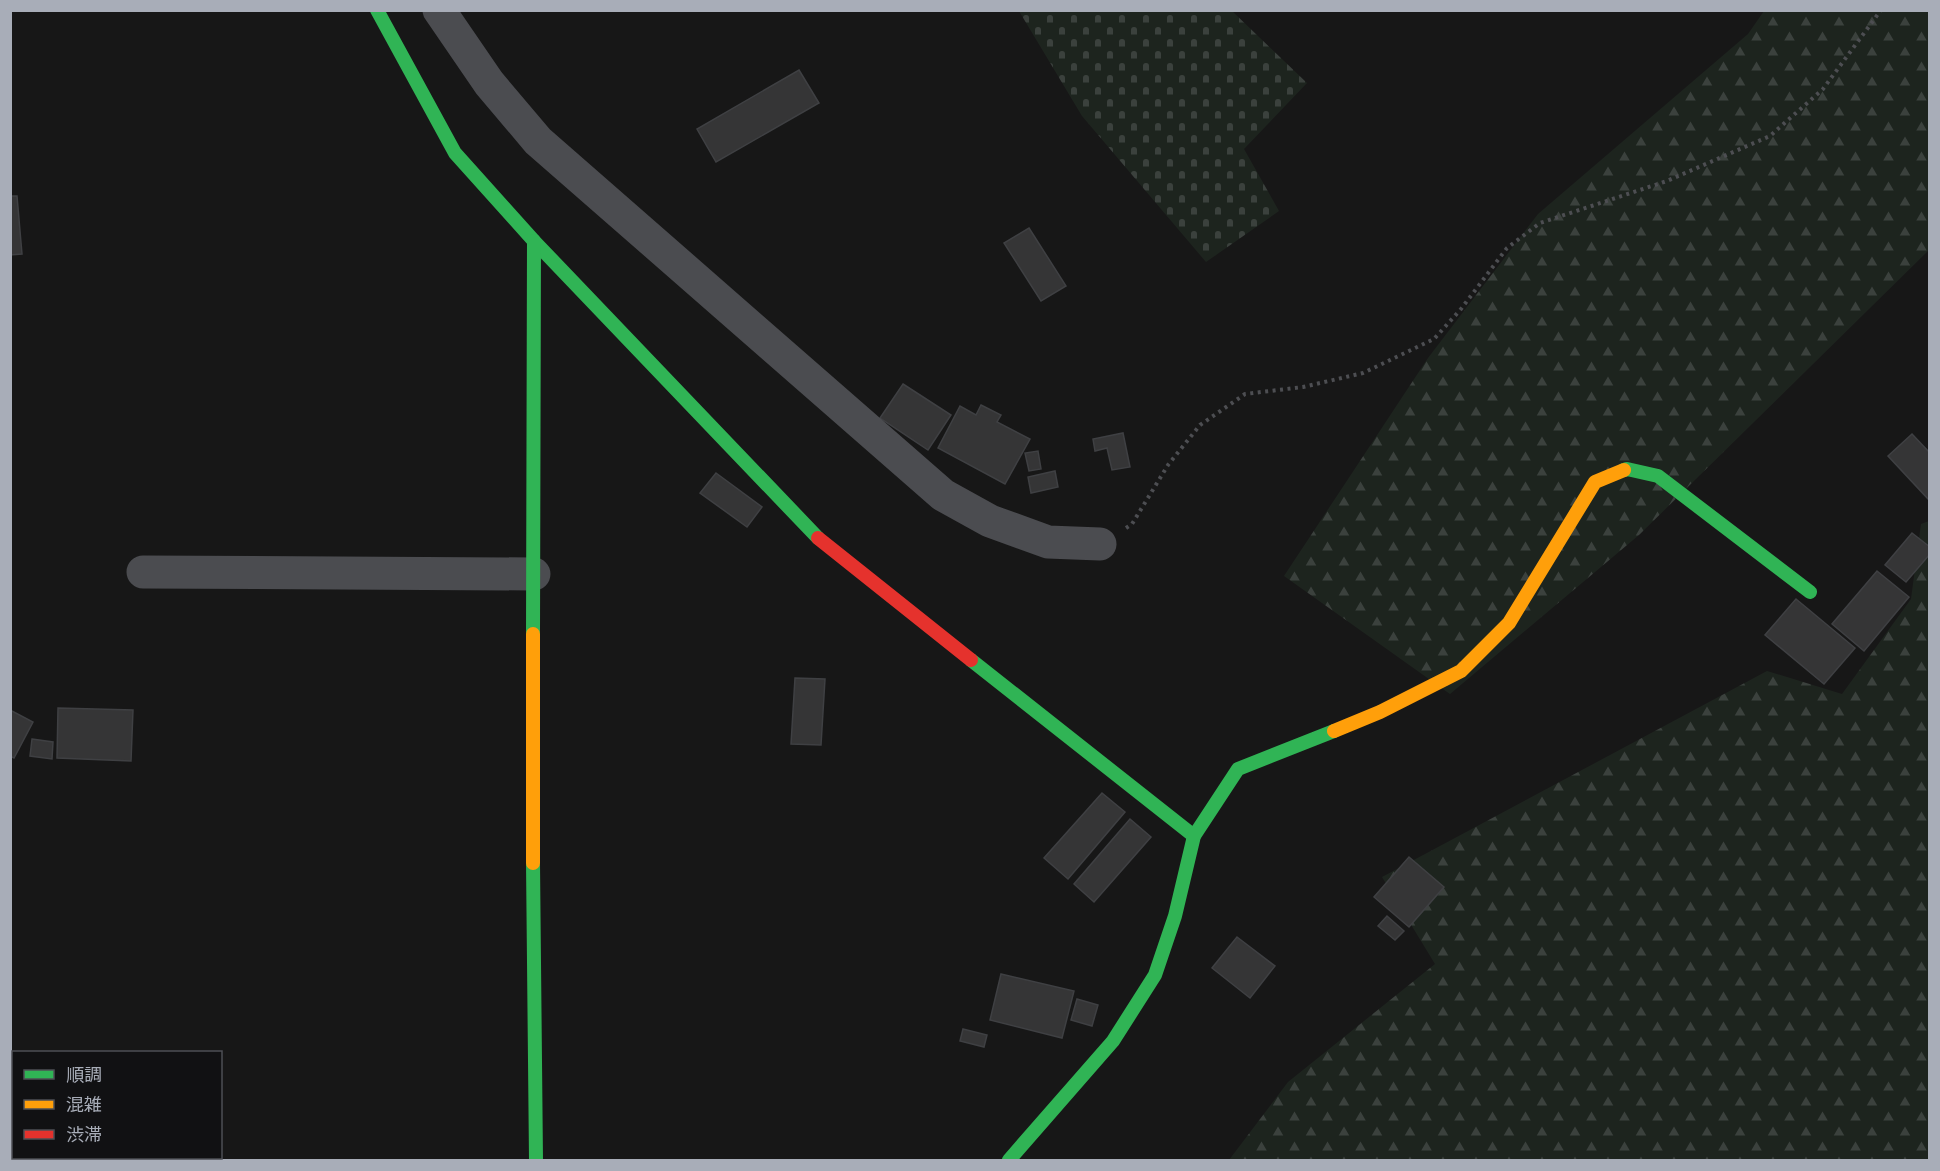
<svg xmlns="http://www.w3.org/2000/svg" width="1940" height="1171" viewBox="0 0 1940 1171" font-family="'Asap Condensed','Noto Sans JP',sans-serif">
<defs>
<pattern id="forest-firs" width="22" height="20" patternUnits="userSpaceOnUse" patternTransform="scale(1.5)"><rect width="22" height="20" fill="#1d241e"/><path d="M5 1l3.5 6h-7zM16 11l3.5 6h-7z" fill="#3b413d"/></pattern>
<pattern id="cemetery-stones" width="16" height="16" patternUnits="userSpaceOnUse" patternTransform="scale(1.5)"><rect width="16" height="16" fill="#1d241e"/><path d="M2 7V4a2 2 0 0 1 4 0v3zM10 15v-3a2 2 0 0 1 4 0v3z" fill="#3b413d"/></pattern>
</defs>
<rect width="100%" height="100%" fill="#171717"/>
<!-- forest -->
<g fill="url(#forest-firs)">
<path d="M1764 11H1929V250L1639 535 1450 694 1284 576 1428 358 1538 214 1748 34Z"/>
<path d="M1929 521V1160H1229L1288 1082 1435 964 1382 877 1767 671 1842 694 1911 599 1921 524Z"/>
</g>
<!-- cemetery -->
<path fill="url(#cemetery-stones)" d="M1019 11H1232L1307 83 1244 149 1279 211 1206 262 1082 116Z"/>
<!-- building -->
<g fill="#353536" stroke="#3f4043" stroke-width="1.5">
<path d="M799 70 819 103 716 162 697 129Z"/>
<path d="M10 196H17L22 254 10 255Z"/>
<path d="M1029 228 1066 286 1041 301 1004 243Z"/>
<path d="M903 384 951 415 928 450 880 418Z"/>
<path d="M981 405 1001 415 997 422 1030 439 1005 484 938 448 960 406 976 415Z"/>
<path d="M1123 433 1130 467 1112 470 1107 448 1095 451 1093 439Z"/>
<path d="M1912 434 1930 453V501L1888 456Z"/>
<path d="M1038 451 1041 469 1029 471 1025 453Z"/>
<path d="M1055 471 1058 487 1031 493 1028 477Z"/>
<path d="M716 473 762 507 747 527 700 493Z"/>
<path d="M1912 533 1930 547V554L1906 582 1885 565Z"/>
<path d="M1877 571 1909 597 1864 651 1832 624Z"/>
<path d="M1796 599 1855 648 1824 684 1765 635Z"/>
<path d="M795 678 825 679 821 745 791 744Z"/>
<path d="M58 708 133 710 131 761 57 758Z"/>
<path d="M10 710 33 722 14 758 10 756Z"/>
<path d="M32 739 53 742 52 759 30 756Z"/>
<path d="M1102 793 1125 812 1068 879 1044 858Z"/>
<path d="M1130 819 1151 837 1094 902 1074 884Z"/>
<path d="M1409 857 1444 887 1409 927 1374 897Z"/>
<path d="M1387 916 1404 931 1395 940 1378 926Z"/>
<path d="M1237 937 1275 966 1250 998 1212 968Z"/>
<path d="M1001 974 1074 991 1062 1038 990 1020Z"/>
<path d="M1077 999 1098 1005 1092 1026 1071 1020Z"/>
<path d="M963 1029 987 1035 984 1047 960 1041Z"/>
</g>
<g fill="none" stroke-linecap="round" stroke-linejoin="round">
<!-- path -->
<path stroke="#4d4e52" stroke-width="4" stroke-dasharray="3 4.5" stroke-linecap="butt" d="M1126 528 1132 524 1168 465 1200 425 1245 394 1303 387 1363 373 1434 339 1461 309 1507 248 1540 223 1667 181 1770 136 1823 89 1881 10"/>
<!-- street -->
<g stroke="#4b4c50" stroke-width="33">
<path d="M439 10 489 83 538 141 943 495 990 521 1048 542 1100 544"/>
<path d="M143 572 534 574"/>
</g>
<!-- fast -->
<g stroke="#30b455" stroke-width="14">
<path d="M377 10 455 153 534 241 818 538"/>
<path d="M1624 470 1627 469 1658 476 1810 592"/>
<path d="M533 634 534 241"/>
<path d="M971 660 1194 836"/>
<path d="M533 863 536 1160"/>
<path d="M1009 1160 1113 1041 1155 975 1175 916 1194 836 1238 769 1334 731"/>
</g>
<!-- slow -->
<g stroke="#ff9f0a" stroke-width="14">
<path d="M1334 731 1380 712 1461 671 1509 623 1595 482 1624 470"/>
<path d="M533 863V634"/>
</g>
<!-- jam -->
<path stroke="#e5322d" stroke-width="14" d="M818 538 971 660"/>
</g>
<!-- border -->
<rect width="1940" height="1171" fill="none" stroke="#a8adb8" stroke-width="24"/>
<!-- legend -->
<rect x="12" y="1051" width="210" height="108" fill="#111113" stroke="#4d4f55" stroke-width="1.5"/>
<rect x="24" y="1070" width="30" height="9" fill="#30b455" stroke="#4d4f55" stroke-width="1.5"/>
<text x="66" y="1081" font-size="18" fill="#a8adb8">順調</text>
<rect x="24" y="1100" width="30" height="9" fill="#ff9f0a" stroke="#4d4f55" stroke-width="1.5"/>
<text x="66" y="1111" font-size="18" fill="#a8adb8">混雑</text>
<rect x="24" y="1130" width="30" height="9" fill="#e5322d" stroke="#4d4f55" stroke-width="1.5"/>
<text x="66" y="1141" font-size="18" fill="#a8adb8">渋滞</text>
</svg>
